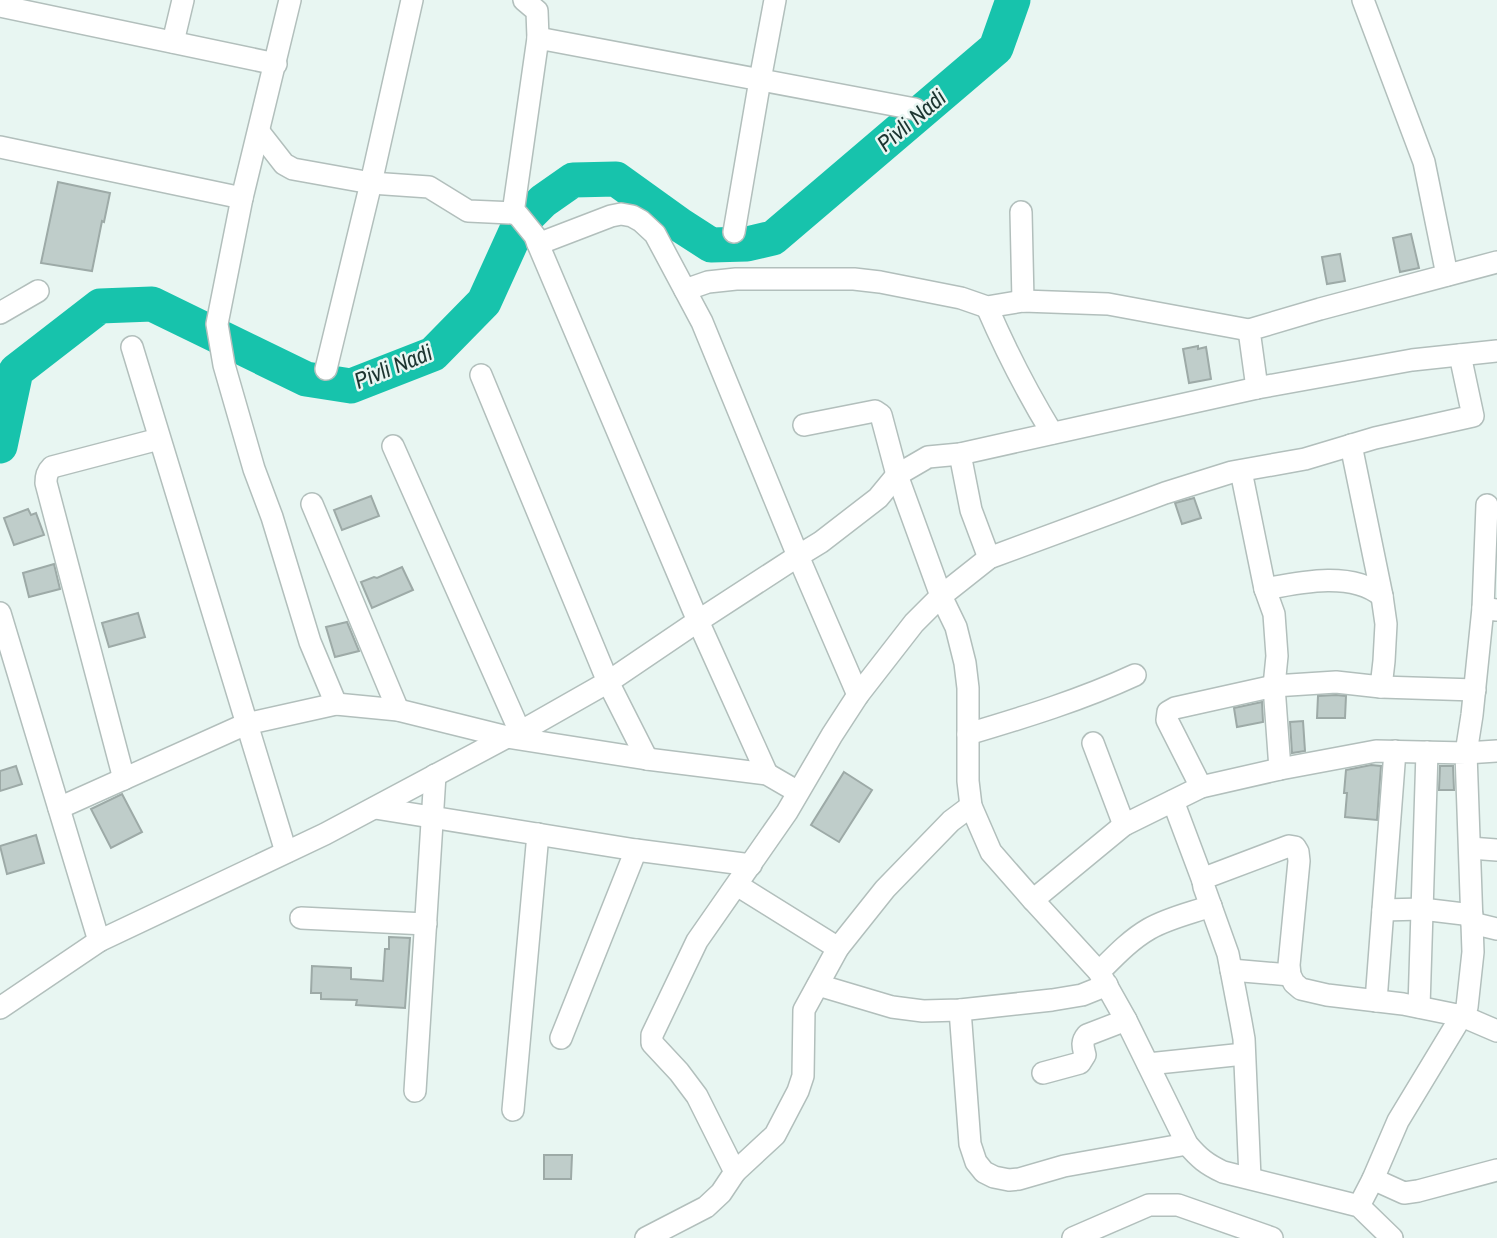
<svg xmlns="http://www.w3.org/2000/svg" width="1497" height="1238" viewBox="0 0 1497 1238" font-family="'Archivo Narrow',sans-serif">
<rect width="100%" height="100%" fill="#e8f6f2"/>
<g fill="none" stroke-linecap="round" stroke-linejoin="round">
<!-- river -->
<path stroke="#17c3ac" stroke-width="35" d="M0 446 16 371 100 306 152 304 306 379 351 386 433 354 484 302 519 225 543 201 573 180 616 179 680 225 711 245 747 244 773 238 996 48 1013 0"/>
</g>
<!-- building -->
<g fill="#bfcdca" stroke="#9daaa7" stroke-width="2">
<path d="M58 182 110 193 104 222 102 221 92 271 41 263Z"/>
<path d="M1411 234 1419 268 1400 272 1393 238Z"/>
<path d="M1340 254 1345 281 1327 284 1322 257Z"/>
<path d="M1198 346V349L1206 347 1211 379 1189 383 1183 349Z"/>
<path d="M371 496 379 516 342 530 334 510Z"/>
<path d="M1194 498 1201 518 1182 524 1175 503Z"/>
<path d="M28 509 31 515 36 513 44 535 14 545 4 518Z"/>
<path d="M54 564 60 589 29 597 23 573Z"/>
<path d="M402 567 413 590 372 608 361 582 374 577 377 578Z"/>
<path d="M138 613 145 637 109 647 102 623Z"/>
<path d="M347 622 359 651 335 657 326 627Z"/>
<path d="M1336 695 1346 696 1345 718H1317L1318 696Z"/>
<path d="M1262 702 1263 722 1237 727 1234 708Z"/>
<path d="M1303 721 1305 751 1292 753 1290 722Z"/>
<path d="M1371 765 1381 766 1377 820 1345 817 1347 793H1344L1346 770Z"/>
<path d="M16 766 22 784 0 791V771Z"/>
<path d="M1440 766H1453L1454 790H1439Z"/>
<path d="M844 772 872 790 839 842 811 825Z"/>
<path d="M122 794 142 832 111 848 91 809Z"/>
<path d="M36 835 44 863 7 874 0 846Z"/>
<path d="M389 937 410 938 405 1008 356 1005 357 1000 321 999V993H311L312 966 351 968V979L383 981 385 949H389Z"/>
<path d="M544 1155H572L571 1179H544Z"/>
</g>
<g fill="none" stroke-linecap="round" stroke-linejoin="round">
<defs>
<g id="minor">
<path d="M290 0 242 198 217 324 224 365 254 469 272 517 310 642 336 704"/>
<path d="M524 0 537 11 538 38"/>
<path d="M1363 0 1424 162 1447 275"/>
<path d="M0 6 276 64"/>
<path d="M173 42 183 0"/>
<path d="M259 132 284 164 293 169 371 183 429 187 468 211 513 213 518 215 535 236 538 244 698 621 767 774"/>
<path d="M0 147 242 198"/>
<path d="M1021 212 1023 301"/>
<path d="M513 213 538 38 915 109"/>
<path d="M734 232 760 80 775 0"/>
<path d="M538 244 611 216 621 214 632 216 641 221 655 234 702 322 798 556 858 695"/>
<path d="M685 290 708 282 736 279H854L880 282 961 298 987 307 1023 301 1108 304 1249 330"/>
<path d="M987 307C1006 351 1027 392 1052 433"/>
<path d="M0 313 38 291"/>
<path d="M132 347 286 852"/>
<path d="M326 369 371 183 412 0"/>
<path d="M481 375 608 682 647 759"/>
<path d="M1257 388 1249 330 1320 309 1497 262"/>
<path d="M804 425 875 411 881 415 897 475 941 596 956 627 965 663 968 688V781L971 806 991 852 1033 900 1124 825 1201 787 1280 769 1376 751 1466 753 1473 952 1467 1007 1398 1121 1373 1179 1359 1206"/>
<path d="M393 446 520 732"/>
<path d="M960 454 971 510 989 558"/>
<path d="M1241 471 1265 589 1274 614 1277 656 1274 686 1336 682 1381 687 1384 661 1386 624 1382 596 1351 445"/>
<path d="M312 504 398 710"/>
<path d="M1265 589C1301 582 1352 571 1382 596"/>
<path d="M1483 608 1487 505"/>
<path d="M1497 610 1483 608 1472 715 1466 753 1497 751"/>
<path d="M0 613 99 941"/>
<path d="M1381 687 1475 690"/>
<path d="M968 734C1025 717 1081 700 1135 675"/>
<path d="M1093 743 1124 825"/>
<path d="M124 779 46 483C46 476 47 472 52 467L159 439"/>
<path d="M1201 787 1167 720 1168 712 1175 708 1274 686 1280 769"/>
<path d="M1173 801 1203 881"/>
<path d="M971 806 951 821 885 889 838 948 804 1010 803 1076 798 1091 775 1135 735 1172 697 1096 679 1072 652 1043V1035L697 941 787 812 832 735 858 695 914 623 941 596 989 558 1165 493 1232 472 1305 459 1375 438 1473 416 1460 355"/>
<path d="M59 808 246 724 336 704 398 710 507 737 647 759 767 774 798 792"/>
<path d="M375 808 636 850 751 865"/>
<path d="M1470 848 1497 850"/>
<path d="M737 885 838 948"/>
<path d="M1033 900 1099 972 1126 1020 1187 1144C1199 1158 1206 1164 1223 1172L1359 1206 1392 1238"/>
<path d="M1383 910 1422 909 1472 915"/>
<path d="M301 918 426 924"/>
<path d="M1472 923 1497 929"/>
<path d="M1231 970 1290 975"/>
<path d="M1099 972C1115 956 1130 940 1149 929 1168 918 1191 913 1211 906"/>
<path d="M818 985 892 1007 923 1011 960 1010 1052 1000 1082 995 1107 985"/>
<path d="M1376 1001 1395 751"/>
<path d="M1419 1007 1427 752"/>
<path d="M0 1008 99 941 325 834 507 737 520 732 608 682 698 621 798 556 821 542 878 498 897 475 928 457 960 454 1257 388 1412 360 1497 351"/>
<path d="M960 1010 970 1144 976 1162 984 1172 994 1177 1009 1180 1019 1179 1064 1166 1187 1144"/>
<path d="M561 1038 636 850"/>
<path d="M1148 1064 1244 1054"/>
<path d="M1043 1073 1080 1063 1085 1055C1083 1047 1081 1042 1087 1035L1126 1020"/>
<path d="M415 1091 435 775"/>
<path d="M513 1110 538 834"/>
<path d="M1250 1178 1244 1039 1241 1022 1228 954 1204 887 1203 881 1207 877 1289 846 1295 847 1298 852 1299 861 1289 965 1290 975 1294 983 1301 989 1327 995 1403 1004 1462 1016 1497 1031"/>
<path d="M1373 1179 1404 1193 1418 1191 1497 1170"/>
<path d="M646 1238 706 1207 721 1193 735 1172"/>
<path d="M1073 1238 1149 1205H1178L1272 1238"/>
</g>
</defs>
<!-- minor casing -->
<use href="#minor" stroke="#b2bfbc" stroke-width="24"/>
<!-- minor -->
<use href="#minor" stroke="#fff" stroke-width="21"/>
</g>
<g text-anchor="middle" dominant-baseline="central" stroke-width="5" stroke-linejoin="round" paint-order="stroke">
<!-- water labels -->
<g font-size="23" font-style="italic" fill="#1c3530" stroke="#e8f6f2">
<text transform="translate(911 120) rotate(-40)">Pivli Nadi</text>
<text transform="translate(393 366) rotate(-22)">Pivli Nadi</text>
</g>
</g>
</svg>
